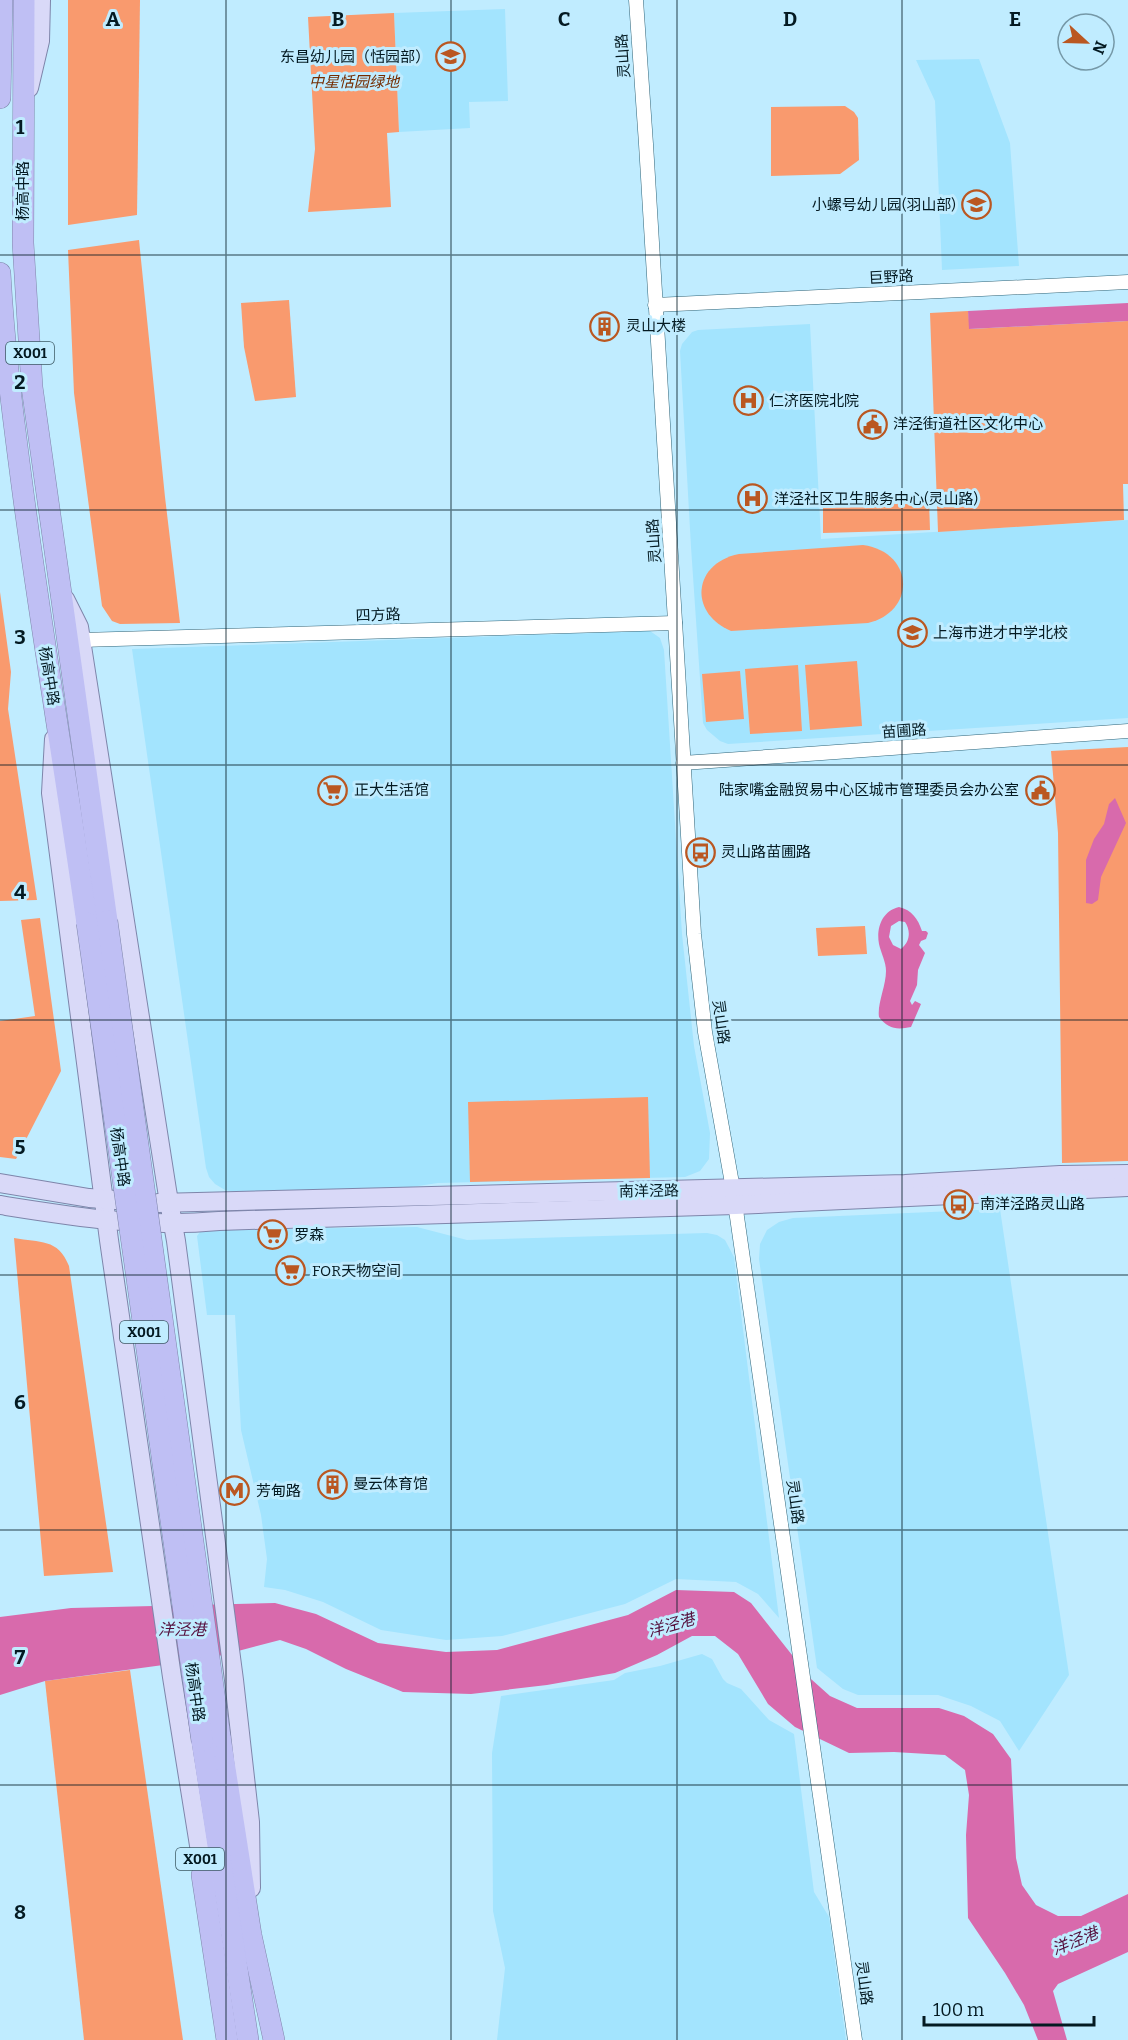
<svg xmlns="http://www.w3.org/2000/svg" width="1128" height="2040" viewBox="0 0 1128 2040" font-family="Bitter,'Noto Sans SC',serif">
<rect width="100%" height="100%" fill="#c0ecff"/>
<!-- built -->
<g fill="#a3e4fe">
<path d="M505 9 508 101 469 102 470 128 399 132 394 13Z"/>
<path d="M979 59 1010 143 1019 266 942 270 935 101 916 60Z"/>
<path d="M810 324 821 539 1128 520V718L728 744 720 741 707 730 703 723 691 547 680 351 682 344 692 332 698 330Z"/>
<path d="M650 631 660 638 664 650 682 934 694 1046 710 1133 709 1159 700 1171 685 1177 438 1183 398 1189 239 1193 225 1190 215 1184 209 1177 206 1168 132 649Z"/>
<path d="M1000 1209 1069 1675 1019 1751 1000 1721 971 1706 938 1695H858L843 1689 817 1668 759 1259 760 1244 767 1230 779 1222 793 1218Z"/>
<path d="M417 1227 467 1240 707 1233 717 1235 725 1240 734 1257 779 1618 758 1594 736 1582 676 1579 625 1604 502 1636 446 1640 381 1630 323 1602 285 1590 264 1587 267 1559 261 1515 241 1430 235 1315H207L197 1236 200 1232 206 1230Z"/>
<path d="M702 1654 712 1659 723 1679 727 1683 741 1689 769 1720 794 1734 814 1892 829 1917 846 2040H497L505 1968 493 1911 492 1753 501 1696 614 1680 625 1673 660 1666Z"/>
</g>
<!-- green -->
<g fill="#f99a6e">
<path d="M68 0H140L137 215 68 225Z"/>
<path d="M394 13 399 132 387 133 391 207 308 212 315 149 308 17Z"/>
<path d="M845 106 854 112 858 118 859 160 840 174 771 176V107Z"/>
<path d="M139 240 165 497 180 623 120 624 112 621 102 606 74 393 68 250Z"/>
<path d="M289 300 296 397 255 401 244 347 241 303Z"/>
<path d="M968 311 970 329 1128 321V484H1123L1124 520 938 532 930 313Z"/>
<path d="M929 500 930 530 823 533V503Z"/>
<path d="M863 545C914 552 917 611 868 623L731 631C688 613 693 563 739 554Z"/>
<path d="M0 592 11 672 8 709 37 900 0 901Z"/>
<path d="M857 661 862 726 810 730 805 665Z"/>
<path d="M798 665 802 731 750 734 745 669Z"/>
<path d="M740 671 744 719 706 722 702 674Z"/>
<path d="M1128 747V1161L1062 1163 1058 833 1051 751Z"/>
<path d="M40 918 61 1071 16 1159 0 1157V1021L35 1016 21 920Z"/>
<path d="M865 926 867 954 818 956 816 928Z"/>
<path d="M648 1097 650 1178 470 1182 468 1102Z"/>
<path d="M14 1238C40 1243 58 1238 69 1266L113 1572 44 1576Z"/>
<path d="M130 1670 183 2040H84L45 1681Z"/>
</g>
<!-- water -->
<g fill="#d86aac" fill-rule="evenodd">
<path d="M1128 303V321L969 329 968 311Z"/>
<path d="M1115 798 1126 823 1101 877 1098 900 1092 904 1086 903V860L1094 839 1104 824 1109 804Z"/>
<path d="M899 907C912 910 918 919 922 931H926L928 933 926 939 921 941 919 945 925 953 918 970 917 985 910 1001 912 1005 915 1001 921 1004 911 1027C897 1030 888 1029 879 1017 877 1004 886 986 886 971 886 962 881 953 879 944 876 928 882 911 899 907ZM899 921 905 922C911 931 910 942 901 949L893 945 889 937 891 926Z"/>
<path d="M676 1590 734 1592 751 1603 811 1679 830 1696 857 1708H939L964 1716 993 1734 1011 1759 1016 1858 1022 1885 1036 1905 1058 1916H1081L1128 1894V1952L1058 1984 1053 1991 1067 2040H1038L1024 2005 1005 1973 968 1918 966 1835 969 1795 965 1770 945 1755 894 1752 849 1753 795 1727 768 1704 738 1654 715 1636H692L657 1655 615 1673 547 1685 471 1694 403 1692 346 1669 306 1649 280 1640 223 1655 178 1663 45 1681 0 1695V1617L71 1608 275 1603 316 1614 378 1643 446 1652 497 1650 628 1615Z"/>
</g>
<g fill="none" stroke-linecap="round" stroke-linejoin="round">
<defs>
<g id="minor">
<path d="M636 0 646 144 694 934 705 1032 733 1189 855 2040"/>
<path d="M655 305 1128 282"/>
<path d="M81 640 675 623"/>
<path d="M683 763 1128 731"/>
</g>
<g id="major">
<path d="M29 88 40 41 41 0"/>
<path d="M65 599 79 627 167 1190 176 1241 234 1680 250 1822 251 1888"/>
<path d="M54 739 51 793 109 1240 172 1677 206 1889"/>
<path d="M0 1183 89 1198 116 1200"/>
<path d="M158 1203 905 1184 1060 1175 1128 1174"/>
<path d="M0 1205C76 1217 142 1228 219 1221L735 1205 1128 1187"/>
</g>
<g id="highway">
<path d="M24 0 23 243 32 387 107 921"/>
<path d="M0 98 2 0"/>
<path d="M0 273C4 349 14 424 24 500 43 641 67 782 87 923"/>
<path d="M220 1737 251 1935 274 2040"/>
<path d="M202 1741 248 2040"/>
<path d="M202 1875 227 2040"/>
</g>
</defs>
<!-- minor casing -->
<use href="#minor" stroke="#306579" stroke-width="15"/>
<!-- major casing -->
<use href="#major" stroke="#7e85aa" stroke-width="20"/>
<!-- highway casing -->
<use href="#highway" stroke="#7e85aa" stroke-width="22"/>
<!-- minor -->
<use href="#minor" stroke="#fff" stroke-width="14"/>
<!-- major -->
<use href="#major" stroke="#d9d9f8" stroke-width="18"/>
<!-- highway -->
<use href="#highway" stroke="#bfbff4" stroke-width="21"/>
<defs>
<g id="highway-bridge">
<path d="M107 921 220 1737"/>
<path d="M87 923 202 1741"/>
</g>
</defs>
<!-- highway-bridge casing -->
<use href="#highway-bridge" stroke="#7e85aa" stroke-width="22" stroke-linecap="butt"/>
<!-- highway-bridge -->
<use href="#highway-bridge" stroke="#bfbff4" stroke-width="21"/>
</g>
<!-- grid -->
<path fill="none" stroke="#041a22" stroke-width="1.5" stroke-opacity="0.55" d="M226 0V2040M451 0V2040M677 0V2040M902 0V2040M0 255H1128M0 510H1128M0 765H1128M0 1020H1128M0 1275H1128M0 1530H1128M0 1785H1128"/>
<!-- icons -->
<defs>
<symbol id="school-ring" viewBox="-11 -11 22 22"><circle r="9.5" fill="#c0ecff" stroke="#ba5721" stroke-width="1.5"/><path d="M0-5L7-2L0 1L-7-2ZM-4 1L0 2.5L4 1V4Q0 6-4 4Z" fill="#ba5721"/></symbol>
<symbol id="building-ring" viewBox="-11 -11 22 22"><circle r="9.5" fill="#c0ecff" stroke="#ba5721" stroke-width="1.5"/><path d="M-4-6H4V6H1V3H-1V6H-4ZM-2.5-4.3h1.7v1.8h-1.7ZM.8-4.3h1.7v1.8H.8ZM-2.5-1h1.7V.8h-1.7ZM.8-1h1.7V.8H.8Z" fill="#ba5721"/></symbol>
<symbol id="hospital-ring" viewBox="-11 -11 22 22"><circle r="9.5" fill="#c0ecff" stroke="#ba5721" stroke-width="1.5"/><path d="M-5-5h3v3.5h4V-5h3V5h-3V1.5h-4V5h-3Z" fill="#ba5721"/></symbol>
<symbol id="civic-ring" viewBox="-11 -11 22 22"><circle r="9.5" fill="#c0ecff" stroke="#ba5721" stroke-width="1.5"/><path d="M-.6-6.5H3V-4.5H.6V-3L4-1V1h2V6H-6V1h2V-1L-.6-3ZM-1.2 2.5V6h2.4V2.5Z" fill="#ba5721"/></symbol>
<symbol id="supermarket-ring" viewBox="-11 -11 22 22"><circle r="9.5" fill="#c0ecff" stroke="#ba5721" stroke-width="1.5"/><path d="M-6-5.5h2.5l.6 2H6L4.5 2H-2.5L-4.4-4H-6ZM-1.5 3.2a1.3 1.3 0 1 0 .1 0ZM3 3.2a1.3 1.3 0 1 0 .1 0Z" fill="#ba5721"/></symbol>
<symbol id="bus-ring" viewBox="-11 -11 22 22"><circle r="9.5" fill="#c0ecff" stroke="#ba5721" stroke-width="1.5"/><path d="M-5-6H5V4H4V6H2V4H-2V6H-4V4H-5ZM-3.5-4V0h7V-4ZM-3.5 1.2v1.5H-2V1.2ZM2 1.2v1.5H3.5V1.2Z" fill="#ba5721"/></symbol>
<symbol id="metro-ring" viewBox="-11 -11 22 22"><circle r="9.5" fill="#c0ecff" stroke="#ba5721" stroke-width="1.5"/><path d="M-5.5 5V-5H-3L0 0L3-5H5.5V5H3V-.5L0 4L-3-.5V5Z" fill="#ba5721"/></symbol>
</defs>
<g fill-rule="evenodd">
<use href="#school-ring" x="434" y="40" width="33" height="33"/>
<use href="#school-ring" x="960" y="188" width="33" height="33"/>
<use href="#building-ring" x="588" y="310" width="33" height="33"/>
<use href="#hospital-ring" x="732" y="384" width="33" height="33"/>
<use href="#civic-ring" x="856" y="408" width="33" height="33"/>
<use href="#hospital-ring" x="736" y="482" width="33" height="33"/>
<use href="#school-ring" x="896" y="616" width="33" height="33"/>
<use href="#supermarket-ring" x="316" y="774" width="33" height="33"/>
<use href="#civic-ring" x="1024" y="774" width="33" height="33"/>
<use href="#bus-ring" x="684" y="836" width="33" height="33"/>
<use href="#bus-ring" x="942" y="1188" width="33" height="33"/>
<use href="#supermarket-ring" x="256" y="1218" width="33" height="33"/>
<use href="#supermarket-ring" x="274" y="1254" width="33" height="33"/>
<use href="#building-ring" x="316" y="1468" width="33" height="33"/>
<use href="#metro-ring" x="218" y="1474" width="33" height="33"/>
</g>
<g text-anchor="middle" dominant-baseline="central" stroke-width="6" stroke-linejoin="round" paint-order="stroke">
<!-- shield labels -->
<g fill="#c0ecff" stroke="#3c5964" stroke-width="1.5">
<rect x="6" y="342" width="48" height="22" rx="4.5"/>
<rect x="120" y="1321" width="48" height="22" rx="4.5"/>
<rect x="176" y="1848" width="48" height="22" rx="4.5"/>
</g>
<g font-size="14" font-weight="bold" fill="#041a22">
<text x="30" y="353">X001</text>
<text x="144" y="1332">X001</text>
<text x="200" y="1859">X001</text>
</g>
<!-- street labels -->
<g font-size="15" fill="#041a22" stroke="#c0ecff">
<text transform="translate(623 56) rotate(-94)">灵山路</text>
<text transform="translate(23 191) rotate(-90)">杨高中路</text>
<text transform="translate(891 277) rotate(-3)">巨野路</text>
<text transform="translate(654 541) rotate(-94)">灵山路</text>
<text transform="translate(378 615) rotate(-2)">四方路</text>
<text transform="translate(49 676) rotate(81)">杨高中路</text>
<text transform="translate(904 731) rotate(-4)">苗圃路</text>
<text transform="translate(721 1022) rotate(82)">灵山路</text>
<text transform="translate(120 1157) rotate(82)">杨高中路</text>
<text transform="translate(649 1191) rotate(-1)">南洋泾路</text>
<text transform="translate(795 1502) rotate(82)">灵山路</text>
<text transform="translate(195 1692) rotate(82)">杨高中路</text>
<text transform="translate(864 1983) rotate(82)">灵山路</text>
</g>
<!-- poi labels -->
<g font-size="15" fill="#041a22" stroke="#c0ecff" text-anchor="start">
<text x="430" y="57" text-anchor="end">东昌幼儿园（恬园部）</text>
<text x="956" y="205" text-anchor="end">小螺号幼儿园(羽山部)</text>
<text x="626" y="326">灵山大楼</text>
<text x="769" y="401">仁济医院北院</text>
<text x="893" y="424">洋泾街道社区文化中心</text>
<text x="774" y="499">洋泾社区卫生服务中心(灵山路)</text>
<text x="933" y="633">上海市进才中学北校</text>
<text x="354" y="790">正大生活馆</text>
<text x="1019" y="790" text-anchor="end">陆家嘴金融贸易中心区城市管理委员会办公室</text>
<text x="721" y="852">灵山路苗圃路</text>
<text x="980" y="1204">南洋泾路灵山路</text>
<text x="294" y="1235">罗森</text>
<text x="312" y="1271">FOR天物空间</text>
<text x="353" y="1484">曼云体育馆</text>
<text x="256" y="1491">芳甸路</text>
</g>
<!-- park labels -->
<g font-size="15" font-style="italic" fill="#742c00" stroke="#c0ecff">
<text x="354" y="82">中星恬园绿地</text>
</g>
<!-- water labels -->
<g font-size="16" font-style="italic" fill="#540e3c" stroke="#c0ecff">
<text transform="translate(671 1625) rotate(-16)">洋泾港</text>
<text x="182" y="1629">洋泾港</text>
<text transform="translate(1075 1941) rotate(-22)">洋泾港</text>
</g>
</g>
<g font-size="20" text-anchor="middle" font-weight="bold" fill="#041a22" stroke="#c0ecff" stroke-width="6" stroke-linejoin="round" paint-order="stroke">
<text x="113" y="26">A</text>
<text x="338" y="26">B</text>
<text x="564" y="26">C</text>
<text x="790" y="26">D</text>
<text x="1015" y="26">E</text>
<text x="20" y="134">1</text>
<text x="20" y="389">2</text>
<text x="20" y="644">3</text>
<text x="20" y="899">4</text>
<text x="20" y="1154">5</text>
<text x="20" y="1409">6</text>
<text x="20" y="1664">7</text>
<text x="20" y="1919">8</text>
</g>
<!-- north arrow -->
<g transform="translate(1086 42) rotate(112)"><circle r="28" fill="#c0ecff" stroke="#7598a7" stroke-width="1.5"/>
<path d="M0-4.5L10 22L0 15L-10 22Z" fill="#ba5721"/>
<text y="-9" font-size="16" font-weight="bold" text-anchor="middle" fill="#041a22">N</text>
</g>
<!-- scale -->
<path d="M924 2016v9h170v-9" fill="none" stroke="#041a22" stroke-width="3"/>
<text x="933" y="2016" font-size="18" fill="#041a22" stroke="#c0ecff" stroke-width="4.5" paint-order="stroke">100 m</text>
</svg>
